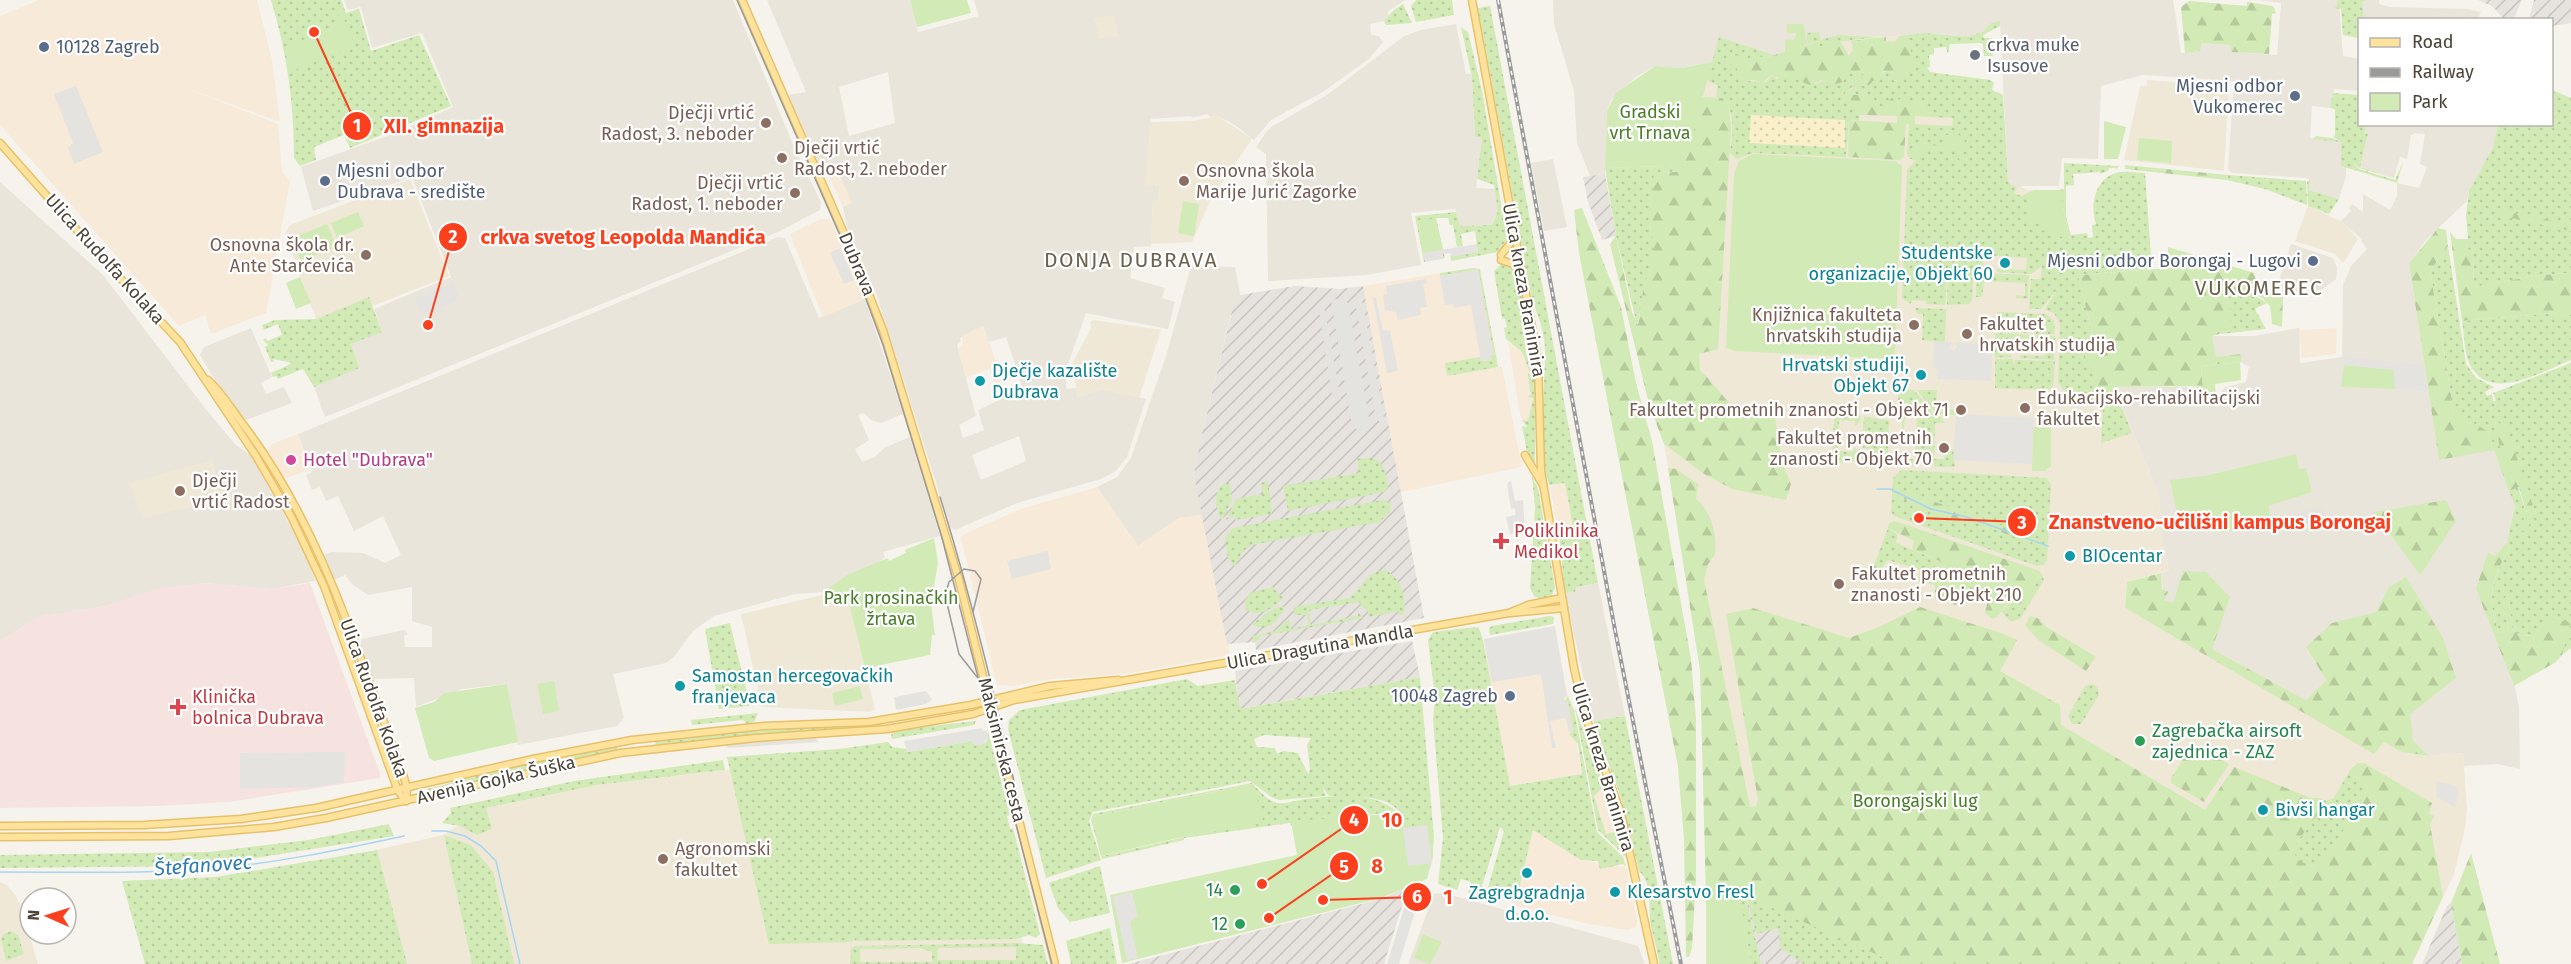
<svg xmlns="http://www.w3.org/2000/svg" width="2571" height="964" viewBox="0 0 2571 964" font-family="'Fira Sans',sans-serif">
<defs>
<pattern id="industrial-furrows" width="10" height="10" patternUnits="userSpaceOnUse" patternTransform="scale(1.5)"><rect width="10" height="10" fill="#e6e2dd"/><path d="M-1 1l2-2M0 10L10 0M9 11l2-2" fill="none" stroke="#c7c3be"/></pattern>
<pattern id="grass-dots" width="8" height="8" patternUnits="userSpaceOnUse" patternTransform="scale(1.5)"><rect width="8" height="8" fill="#d2eab5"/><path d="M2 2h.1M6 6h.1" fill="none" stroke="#b6ca9c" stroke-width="1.8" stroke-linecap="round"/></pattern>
<pattern id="forest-firs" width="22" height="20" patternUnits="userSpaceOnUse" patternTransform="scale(1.5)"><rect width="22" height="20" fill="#d2eab5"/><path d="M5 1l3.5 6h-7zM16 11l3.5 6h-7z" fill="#b6ca9c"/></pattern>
<pattern id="sand-dots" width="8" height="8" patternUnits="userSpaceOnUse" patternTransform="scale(1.5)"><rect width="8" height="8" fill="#f9efc9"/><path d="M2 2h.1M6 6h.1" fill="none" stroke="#d7cead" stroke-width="1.8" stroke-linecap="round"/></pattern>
</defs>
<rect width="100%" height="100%" fill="#f6f3ec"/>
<!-- residential -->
<g fill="#eae5da" fill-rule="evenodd">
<path d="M344 0H733L795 149 821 202 820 210 778 232 325 417 314 387 358 368 350 344 382 332 374 309 451 277 412 177 313 211 301 167 398 132 453 107 422 33 372 48 361 7 348 10Z"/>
<path d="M767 0H910L918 32 979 16 974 0H1405L1387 12 1389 15 1384 21 1370 24 1371 35 1379 36 1383 42 1370 58 1323 92 1271 120 1254 140 1235 125 1218 116 1209 117 1208 114 1192 118 1191 116 1151 119 1146 186 1160 185 1158 200 1153 201 1151 246 1134 247 1130 278 1165 288 1162 298 1175 302 1168 329 1086 313 1066 370V389L1076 388 1078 397 1102 389 1146 399 1127 457 1116 471 1101 479 1017 503 955 530 950 527 876 293 847 226 843 207 852 202 829 165 818 163 788 95 806 92ZM888 72 895 123 849 136 839 87ZM983 326 989 342 1006 337 1023 389 978 410 984 430 963 438 959 425 976 416 957 345 961 341 960 338ZM1019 436 1026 461 981 480 972 455Z"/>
<path d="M1553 0H2173L2181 53 2199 51 2200 43 2231 45 2232 52 2277 55 2281 3 2259 0H2339L2343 56 2359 59V91L2334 89 2330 108 2312 106 2310 138 2341 142V165L2346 167V176L2339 199 2309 190 2310 180 2306 178 2232 173 2228 170 2234 81 2143 75 2101 86 2098 159 2062 158 2059 186H2022L2021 189 2008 183 2000 22 1991 23 1982 32 1967 37 1925 33 1886 37 1838 35 1774 55 1718 45 1712 62 1682 68 1655 66 1636 77 1611 100 1607 111 1605 174 1590 176 1577 143 1574 91 1554 24Z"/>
<path d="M2361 0H2379V4L2390 7 2468 9 2481 12 2477 19H2364Z"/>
<path d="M1456 24 1466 74H1471L1472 77 1475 137 1482 138 1476 188 1495 189 1498 211 1492 225 1460 226 1455 209 1411 213 1421 265 1366 275 1268 281 1266 154 1256 147 1266 132 1271 127 1327 95 1404 36 1421 30Z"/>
<path d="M2367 125H2498L2493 147 2469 191 2467 201 2426 240 2409 263 2439 460 2494 449 2515 506 2507 542 2495 556 2489 552 2476 589 2516 691 2519 708 2520 769 2497 764 2464 766 2463 753 2429 756 2413 740 2388 588 2376 612 2333 623 2306 648 2326 680 2306 700 2212 649 2173 603 2164 600 2161 573 2169 570 2162 541 2159 495 2114 387H2193L2195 399 2219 396 2225 387 2246 382 2249 367 2241 362V355L2216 358 2212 336H2254L2299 328 2300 363 2342 357 2343 285 2351 266 2367 249 2360 238 2341 221 2351 211 2349 208 2352 204 2363 212V194L2390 210 2397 196V183L2419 188 2427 167 2420 164 2425 134 2415 133 2411 135 2407 159 2400 157 2394 178 2360 167 2368 135 2365 134Z"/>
<path d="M1553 159 1567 227 1544 231 1531 163Z"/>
<path d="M0 182 103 275 208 412 235 444 251 455 307 556 315 581 272 589 204 583 156 590 106 606 38 617 0 641Z"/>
<path d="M778 237 785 238 819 318 865 299 903 414 881 423 871 420 864 413 858 415 869 440 855 449 862 462 875 457 884 448 910 437 940 536 883 552 885 557 873 568 823 592 795 594 714 616 693 631 674 657 666 663 613 674 624 718 617 726 518 745 507 684 462 689 416 707 414 678 372 679 360 645 362 639 404 630 408 634 404 636 405 647H432V627L412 621V587L368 595 352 584 345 575 334 580 323 555 332 552 363 553 385 563 401 555 383 516 354 531 338 496 326 501 320 487 312 490 306 475 312 472 298 434Z"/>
<path d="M2291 244 2333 258 2337 268 2336 279 2316 294 2276 289Z"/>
<path d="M1191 266 1235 267 1241 299 1231 313 1200 442 1194 475 1203 515 1179 518 1138 546 1097 487 1117 477 1131 458 1167 353Z"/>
<path d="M251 328 272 377 261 383 266 394 284 387 292 403 246 420 221 390 200 355 204 347Z"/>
<path d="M1598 583 1625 716 1593 721 1565 593 1575 592 1576 587Z"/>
<path d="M1443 893 1638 946 1645 964H1408L1434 894Z"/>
</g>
<!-- commercial -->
<g fill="#f7ead8">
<path d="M39 0H257L272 60 280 122 181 86 278 124 281 162 283 173 290 181 266 313 211 334 205 315 179 326 0 125V16Z"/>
<path d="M824 165H836L852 203 843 207Z"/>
<path d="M821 219H828L832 223 865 299 823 317 790 234Z"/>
<path d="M1473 268 1480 269 1498 367H1502L1522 467 1401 492 1363 286Z"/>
<path d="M983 326 1004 382 995 385 990 369 966 377 958 350 963 344 962 336Z"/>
<path d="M2337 328 2336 354 2302 358 2299 330Z"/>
<path d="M1508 342 1522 352 1529 367 1530 392 1533 398 1528 421 1521 419Z"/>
<path d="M298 434 310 469 283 480 268 450 272 444Z"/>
<path d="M1565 483 1574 533 1559 535 1550 486Z"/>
<path d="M1097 487 1138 546 1179 518 1203 515 1230 655 1125 674 1053 679 1011 686 997 685 961 538 964 534 1021 509Z"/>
<path d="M1555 628 1582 774 1509 786 1483 640Z"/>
<path d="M1605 782 1616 812 1622 839 1618 831 1606 835 1594 796Z"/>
<path d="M1533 830 1581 860 1626 867 1637 921 1636 927 1628 930 1589 924 1515 906Z"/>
</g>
<!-- industrial -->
<g fill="url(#industrial-furrows)">
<path d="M2478 0H2522L2514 19 2505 20 2492 6Z"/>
<path d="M2534 0H2571V23L2552 26V20L2529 19Z"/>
<path d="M1605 174 1616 236 1602 240 1588 202 1583 177Z"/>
<path d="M1295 286 1340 289 1363 286 1424 618 1256 650 1255 642 1227 644 1194 475 1200 442 1233 307 1241 299 1240 295Z"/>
<path d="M1412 641 1420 677 1239 709 1235 671Z"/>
<path d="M1408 887 1384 964H1128L1381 899Z"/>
<path d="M1744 895 1787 913 1898 964H1759Z"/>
<path d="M2451 903 2462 964H2422L2447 906Z"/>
</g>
<!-- education -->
<g fill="#efe8d6">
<path d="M1114 15 1119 36 1099 39 1094 18Z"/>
<path d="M1917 34 1927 72 2003 97 2008 183 2029 190H2059L2093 338 2159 495 2162 541 2169 570 2127 582 2125 608 2374 753 2384 742 2403 752 2429 756 2463 753 2467 809 2465 828 2454 874 2412 964 1739 883 1664 444 1643 291 1654 174 1712 62 1719 37 1774 55 1838 35 1886 37Z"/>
<path d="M2147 80 2229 86 2224 171 2124 160 2140 86H2146Z"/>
<path d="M1218 116 1252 139 1212 197 1192 242 1151 244 1153 200 1158 199 1160 186H1145L1151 122 1192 121Z"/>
<path d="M410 179 449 276 319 327 285 234 290 225Z"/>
<path d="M2308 206 2341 221 2358 239 2343 263 2335 254 2295 241Z"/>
<path d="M1094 320 1161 330 1139 398 1102 389 1078 397 1072 364 1091 328 1090 322Z"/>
<path d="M212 460 219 483 227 481 231 498 143 518 129 483Z"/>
<path d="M831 593 848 600 875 709 870 712 762 707 741 614Z"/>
<path d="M729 770 1018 931 1024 944V964H292L376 850 443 835 486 808 597 785Z"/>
<path d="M0 882 7 885 16 896 22 910 38 964H0Z"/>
</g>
<!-- medical -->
<path fill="#f6e3e0" d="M204 583 272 589 310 583 380 773V778L229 802 159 806 0 808V641L38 617 106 606 153 590Z"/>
<!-- grass -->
<g fill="url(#grass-dots)" fill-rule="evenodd">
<path d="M271 0H341L346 13 359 9 371 51 419 35 451 106 350 148 344 135 314 147 316 160 300 166 294 158C294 103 287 53 271 0Z"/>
<path d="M1416 0H1452L1454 15 1416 22 1411 6Z"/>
<path d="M2338 0H2367L2362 2 2364 19 2360 20 2358 38 2343 35 2341 9 2334 8 2337 6Z"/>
<path d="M1403 4 1412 23 1386 25 1384 21 1394 10Z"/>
<path d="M1490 6 1598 583 1576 587 1575 592 1565 593 1559 535 1574 532 1565 483 1550 485C1537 463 1545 382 1545 355 1546 338 1539 316 1532 301L1478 8Z"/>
<path d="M2000 21V26L1983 35 1984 38H1992L1993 56H1984L1983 44 1980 43 1950 44 1948 54 1946 47 1934 48V54L1929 55 1930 67 1927 68 1930 72 1990 80 1994 83 1992 90 2003 95 2008 183 2017 187 2014 193 2021 196 2034 190 2027 197V229L2030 220 2042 222 2047 230 2070 239 2059 190 2064 189V163L2119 166 2116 170V168H2109L2108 171 2100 174V172L2073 174 2074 185 2066 186V217L2071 235 2087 233 2088 238 2093 237 2092 225 2096 224C2089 204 2096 175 2121 172 2129 171 2138 173 2145 173L2152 269 2078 275 2095 346 2088 363 2097 383 2106 395H2117L2132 433 2101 443 2103 404 2058 402 2065 392 2058 383 2060 324 2054 313 2046 310V307L2059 287 2041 309H2029L2031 279H2041L2042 266 2031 274 1997 272V269L2026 270 2027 258 1984 255 1983 269 1974 268 1972 300 1969 304 1947 305 1948 269 1945 305 1925 304 1927 301 1913 300 1910 304 1902 298 1907 170 1916 160 1910 159 1907 154 1909 124 1952 126 1953 118 1931 117 1918 102 1913 106 1898 101V98L1880 108 1871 95H1852L1857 86C1872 87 1879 68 1892 71L1894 81H1898L1902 74 1915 69 1918 61 1913 59 1905 35 1925 33 1967 37 1982 32 1991 23Z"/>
<path d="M1461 27 1468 32 1482 91 1507 239 1498 252 1451 261 1450 253 1452 256 1478 252 1475 231 1461 234 1463 246 1457 247 1453 225H1450L1448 218H1436L1445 258 1424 262 1415 216 1456 212 1460 226 1492 225 1498 211 1494 185 1477 179 1482 138 1475 137 1472 77Z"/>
<path d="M1819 32 1820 40 1838 35 1877 37 1827 43 1825 47 1820 46 1819 41 1806 44 1807 33Z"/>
<path d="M1719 37 1774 55 1763 58 1753 54 1748 62 1739 60V55L1734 53 1724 64H1734L1745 81 1766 82 1772 75 1776 79 1785 75 1815 84 1861 68 1864 74C1856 79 1854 88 1845 92L1844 101 1855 108V112L1860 115 1859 121 1849 120 1846 157 1753 153 1737 159 1730 153C1732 137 1738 102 1716 97L1718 86 1707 80Z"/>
<path d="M2552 90 2571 98V273L2540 275 2474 287 2473 255 2465 245V239H2468L2466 215 2469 191 2493 147 2498 125 2552 124Z"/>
<path d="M2333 93 2359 95 2360 124 2367 125 2365 133 2368 134 2360 167 2394 178 2359 168 2353 163 2359 169 2395 180 2403 162 2397 183 2341 166V142L2313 139 2316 136 2332 138 2343 143 2333 137 2335 135V109L2330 108Z"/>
<path d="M1667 166 1673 167 1677 171 1654 174 1653 254 1637 325 1616 236 1605 168Z"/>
<path d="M2228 175 2306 181 2307 205 2265 189 2227 180Z"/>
<path d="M2310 180 2309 190 2339 199 2329 214 2308 206 2307 181Z"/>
<path d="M2448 246 2466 364 2476 378 2494 387 2485 392 2487 396 2492 394 2493 401H2496L2493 393 2571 363V648L2562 655 2570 623 2535 635 2520 636 2512 629 2508 593 2503 602 2509 630 2500 633C2485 603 2492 576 2510 549L2507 542 2515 506 2509 491 2518 487 2525 509H2534L2495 420 2501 449H2494L2489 432 2454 413 2430 271Z"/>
<path d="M1502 263C1521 269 1521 296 1524 313L1522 316 1526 354 1529 360H1531L1535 375V469L1527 453 1522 426 1527 427 1522 420 1528 421 1533 398 1528 397 1532 393 1530 392 1528 374 1530 373 1522 352 1506 339 1504 328 1507 327 1505 319 1502 318 1494 271Z"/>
<path d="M1473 268 1480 269 1498 367 1447 376 1445 363 1480 357 1481 361 1491 360 1490 355H1493L1478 270 1440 276V273Z"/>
<path d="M1977 273 2029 275 2028 299 2016 298V295L2025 296V283L1984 281 1982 297H1976Z"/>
<path d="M2244 289 2267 303 2255 309 2266 329 2221 334C2237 317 2227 311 2228 292Z"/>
<path d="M369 297 382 332 351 344 359 368 314 387 303 369 278 379 276 376 273 377 271 373 293 363 273 359 274 362H271L265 347 268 345 263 340 265 338 267 341 282 335 278 324 264 330 262 325 275 320 317 319Z"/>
<path d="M1915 308 1946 309 1945 342 1922 340 1923 314H1918Z"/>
<path d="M1997 312 2046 314 2054 321 2055 334H2036V331H2046V319L2005 317V329L2028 330V333L1995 332Z"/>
<path d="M2554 313 2559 317 2571 314V360C2542 371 2489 405 2469 363 2464 351 2464 334 2462 321Z"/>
<path d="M1995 333 2055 336 2054 360 2020 358V355L2045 356V344L2004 342 2003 354 2011 355V358L1995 357Z"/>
<path d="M1995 359H2013L2017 371 2014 360 2055 361 2053 387 2049 390 2023 389 2022 387V389L1995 388Z"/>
<path d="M1902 390H1914L1934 414 1907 412V403H1901L1904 412 1897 411 1898 396Z"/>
<path d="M1917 390H1937L1936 408 1960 411V415L1936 414Z"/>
<path d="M1842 411 1851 412 1852 414 1858 413 1861 417 1859 423 1855 426V421L1839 420 1838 451 1853 452 1854 447 1859 451 1856 461 1838 463 1832 455 1834 419Z"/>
<path d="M1902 414 1939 416 1945 423H1935L1934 459H1944L1945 451 1954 450 1955 467H1934V462H1919L1918 467 1910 466V459H1915L1917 417 1905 416 1904 429H1902Z"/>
<path d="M1864 417 1889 420 1888 455 1885 463 1878 465 1863 462 1862 452 1868 453 1869 449 1863 448 1865 435H1869V431H1863Z"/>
<path d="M1369 458C1385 460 1386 474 1388 487L1384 492 1288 511 1283 486 1359 473 1357 459Z"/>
<path d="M1901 470 2047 478 2051 485 2047 560 2043 565 2037 566 1894 516 1891 512 1893 478Z"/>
<path d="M1532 476 1538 488 1555 587 1551 598 1543 600 1534 596 1530 588 1535 507Z"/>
<path d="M1268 481 1272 514 1235 520V515L1226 520 1236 499 1263 494 1261 483Z"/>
<path d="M1229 482 1232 499 1222 521C1215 509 1211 486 1229 482Z"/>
<path d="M1383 500 1390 502 1391 510 1380 522 1251 545 1242 552 1235 567 1228 558 1225 538 1233 528Z"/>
<path d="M1888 528 1898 535 1896 543 1942 562 1944 569 1935 566 1932 573 1941 577 1935 599V585L1918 581 1920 570 1888 560 1873 579 1870 576Z"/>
<path d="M1384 570C1399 574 1409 601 1403 615H1400L1398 611 1369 617 1367 609 1361 606 1359 602 1315 609 1309 610 1311 625 1358 616V612L1363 618 1260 636 1259 640 1253 643V636L1275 631 1289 619 1291 629 1309 625 1307 615H1294V607L1350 598 1371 574Z"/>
<path d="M2040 571 2044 580 2020 619 2010 621 2001 611 2010 604 2027 603Z"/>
<path d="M1272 587 1283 598C1274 608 1258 618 1246 610L1245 600 1250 593Z"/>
<path d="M1286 606C1278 620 1269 634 1252 624L1275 608Z"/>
<path d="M1549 616 1554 617 1553 624 1490 635 1489 628 1492 626Z"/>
<path d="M730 623 750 706 719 709 705 629Z"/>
<path d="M1475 627 1479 628 1483 640 1510 786 1582 774 1578 744 1569 734 1573 731 1568 703H1564L1568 696 1574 710 1597 832 1623 857 1626 867 1623 864 1600 869 1598 861 1581 860 1533 830 1516 902 1486 895 1504 831 1500 827 1479 896 1468 893 1471 882 1461 879 1457 890 1438 884 1443 838 1433 720 1435 698 1428 640 1433 632Z"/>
<path d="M1420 677 1434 837 1432 862C1392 802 1406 797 1329 796L1322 787 1326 796 1279 800 1271 797 1250 781 1093 812 1089 821 1101 860 1046 878 1008 729 1009 720 1020 710 1187 679 1198 686 1235 680 1240 709ZM1264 735 1311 738 1307 745 1310 769 1308 774 1298 753 1283 751 1277 754 1275 748 1257 747 1254 739Z"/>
<path d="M2092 684 2097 686 2099 695 2081 724H2072L2068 716 2085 686Z"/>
<path d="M1575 708 1603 783V787L1594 796 1606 834 1618 831 1626 857 1598 830Z"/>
<path d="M758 713 755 721 748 725 743 720 692 725 691 720Z"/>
<path d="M1625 716 1673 964H1660C1657 951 1654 939 1651 926 1648 910 1653 883 1639 871L1622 801 1593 721Z"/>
<path d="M976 721 974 725 892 739 891 735 894 730Z"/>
<path d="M873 724 820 732 656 746 655 740 782 728Z"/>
<path d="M988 731 1010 815 1007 816 1010 829 1013 828 1040 934 1036 938 1029 935 1016 939 854 941 856 935 852 942 769 944 727 757 839 749 888 742 892 747 906 749 907 752 972 741 974 745 986 743Z"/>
<path d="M617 746V750L428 793 427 789 533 762Z"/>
<path d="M723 760 725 770 597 785 486 808 492 829 477 835 460 826 442 823 451 813 450 808 574 781Z"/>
<path d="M2350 770 2368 788 2338 840 2313 867 2295 859 2294 846 2323 807 2318 798 2326 801 2334 798Z"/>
<path d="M1252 783C1259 790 1267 801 1278 803 1286 804 1297 800 1306 799 1336 795 1379 791 1400 815L1390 816 1389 812 1291 826 1290 823 1184 838V840L1102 859 1091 820 1093 814ZM1253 784 1215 830 1102 856 1092 817Z"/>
<path d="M389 824 394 836 205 866 0 868V855L209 852 309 840Z"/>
<path d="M444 835 471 845 493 872 514 964H472Z"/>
<path d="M377 850 407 964H145L122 881 216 877Z"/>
<path d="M1100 866 1110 913 1070 922 1058 908 1049 883Z"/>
<path d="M1739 893 1745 895 1761 964H1751Z"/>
<path d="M1747 896 1898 964H1804L1781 949 1778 928 1756 934Z"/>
<path d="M1110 928 1117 964H1071L1066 941Z"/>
<path d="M11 931 18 935 24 954 6 961 1 938 4 934Z"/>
<path d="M1016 943 1043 945 1048 964H850L851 949 855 946ZM1016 947V960H937L938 948ZM920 948 932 952V962H860V949Z"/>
</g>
<!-- forest -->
<g fill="url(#forest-firs)">
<path d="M2189 1 2247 6V2L2273 6 2276 13 2272 14 2269 54 2231 52V45L2201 43 2200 51 2185 53 2181 7Z"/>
<path d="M1905 35 1913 58 1918 61 1915 69 1902 74 1898 81 1892 79V71H1883L1869 85 1857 86 1852 93 1853 95H1871L1880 108 1892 98 1909 101 1913 106 1918 102 1931 117 1915 116V125L1906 124 1904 157 1899 160 1848 157 1849 120 1897 123V116L1860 115 1855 112V108L1844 103 1845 92 1851 90 1856 79 1864 74 1862 68 1855 74H1848L1843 82 1831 85 1822 80 1810 85 1785 75 1781 79 1771 75 1762 83 1754 80 1745 81 1734 64H1724L1734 53 1739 55V60L1748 62 1753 54 1765 58 1819 41 1820 46 1825 47 1827 43 1840 41 1849 56 1853 50 1851 41 1886 37V41L1895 42 1899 36Z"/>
<path d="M1702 97 1722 98 1729 107 1731 129 1718 349 1699 354 1700 370C1718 387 1729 407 1749 421L1752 407 1772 406 1780 444V458L1791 484 1786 500 1732 489 1704 474 1664 444 1649 404 1610 244 1616 236 1632 312 1638 325 1643 291 1653 254 1651 203 1654 174 1683 171Z"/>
<path d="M1958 134 1965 141 1961 162 1952 148 1937 152 1927 148 1917 155 1912 153V148C1923 138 1927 140 1939 147L1944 145 1946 135Z"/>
<path d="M2125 165 2228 175 2227 180 2125 169Z"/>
<path d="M1582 208 1621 307 1636 383 1652 441 1691 659 1696 719V880L1692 948 1689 957H1686L1684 839 1678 767 1579 253 1574 210Z"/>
<path d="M2497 209 2571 225V231L2497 215Z"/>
<path d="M2438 228 2446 230 2448 246 2430 271 2454 412 2489 432 2495 449H2500L2495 420 2507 428 2534 509 2527 532 2522 531 2525 509 2519 487 2509 491 2494 450 2439 460 2409 263Z"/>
<path d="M2450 232 2456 239H2465V245L2473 255 2474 287 2540 275 2571 273V314L2559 318 2554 313 2462 321Z"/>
<path d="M2168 247 2254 273 2258 285 2266 289V292L2283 297 2282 327 2272 324 2270 306 2262 298 2245 289 2228 292C2227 309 2241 331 2212 336L2216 357 2241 354V362L2201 366 2203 386 2114 387 2117 395 2102 393 2085 357 2089 348 2095 345 2078 275 2168 268Z"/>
<path d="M1668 468 1676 469 1698 484 1696 498C1712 514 1717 533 1715 555L1708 564 1704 580 1750 807 1756 806 1758 800 1726 614 1753 608 1849 638 1879 627 1920 607 2004 634 2017 640 2000 671 2060 705 2061 725 2205 810 2234 767 2311 798H2318L2323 807 2294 846 2296 859 2313 867 2338 840 2368 788 2350 770 2358 763H2364L2432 803 2429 813 2434 816 2430 825 2443 896 2412 964H1898L1739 893 1738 889H1723L1706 897 1700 670Z"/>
<path d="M1892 487 2030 535 2031 543 2041 547 1969 520 1938 516 1892 493Z"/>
<path d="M2446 500 2456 521 2420 575 2374 512Z"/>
<path d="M1895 521 2040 571 2027 603 2006 605 1997 617 1992 619 1985 613 1989 595 1969 590 1964 599 1956 605 1935 599 1944 569 1942 562 1912 549 1914 541 1888 528 1889 523Z"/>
<path d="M2507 542 2510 549C2492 575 2485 603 2500 633L2509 630 2503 602 2508 591 2512 629 2520 636 2535 635 2545 619 2571 622 2562 655 2556 662 2514 686 2476 589 2488 552 2495 556Z"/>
<path d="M2183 571 2206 572 2230 597 2212 649 2306 700 2326 680 2306 647 2332 623 2376 612 2388 588 2406 577 2443 638 2456 678 2410 714 2413 740 2429 756 2402 752 2384 742 2374 754 2125 608 2127 582 2161 573 2162 589 2168 592 2164 600 2173 603Z"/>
<path d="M2030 616 2040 619 2045 626 2096 657 2086 671 2038 640 2025 625Z"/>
<path d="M2193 744 2229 764 2204 802 2171 783V778Z"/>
<path d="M2471 853 2500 964H2462L2451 903Z"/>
</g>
<!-- sand -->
<path fill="url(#sand-dots)" d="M1751 115 1845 120V148L1749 143Z"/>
<!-- green -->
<g fill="#d2eab5">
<path d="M332 0H336L354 43 350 44 351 47 293 71 283 48 342 24Z"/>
<path d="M910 0H967L971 13 917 27Z"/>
<path d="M1787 24H1804L1806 45 1785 52V39L1793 40 1796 36 1795 33H1787Z"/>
<path d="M1712 62 1683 171H1677L1673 167 1667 166 1605 168 1607 111 1616 93 1655 66 1682 68Z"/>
<path d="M2104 121 2126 127 2118 159H2104Z"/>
<path d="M2139 138 2172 141 2171 163 2137 160Z"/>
<path d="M1753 154 1895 161 1902 166 1895 353 1890 359 1735 351 1726 348 1734 174 1739 161Z"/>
<path d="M2034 190H2059L2070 240 2042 230V223L2030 221 2031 229H2027V197Z"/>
<path d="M1183 201 1199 204 1194 236 1178 233Z"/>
<path d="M358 212 364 226 337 238 331 223Z"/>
<path d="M1436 218 1442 250 1423 253 1417 221Z"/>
<path d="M327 224 337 247 301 261 292 238Z"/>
<path d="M300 277 311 303 296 309 286 283Z"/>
<path d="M2240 362 2241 380 2215 384 2216 396 2194 399 2193 387 2203 386 2201 366Z"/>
<path d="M2344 365 2395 370V389L2341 387Z"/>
<path d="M2033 427 2051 428V466L2045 471H2032Z"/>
<path d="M2296 454 2299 469 2306 468 2312 492 2268 506 2271 519 2221 533 2216 520 2185 530 2178 518 2170 480 2205 476Z"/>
<path d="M934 538 938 563 931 603 935 635H932L930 655 876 666 867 676 848 600 831 593 829 588 847 575 888 558 889 561 906 553 905 550Z"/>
<path d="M554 681 559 711 543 714 537 684Z"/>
<path d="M507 684 518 742 434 761 429 758 415 708 434 702 445 693Z"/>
<path d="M860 686 863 699 835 706 832 693Z"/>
<path d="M1253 784 1264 823 1173 839 1101 856 1092 817Z"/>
<path d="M1388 814H1403L1412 826 1432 822 1433 857 1427 879 1381 898 1122 963 1110 895 1297 855 1291 821Z"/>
<path d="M1739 888 1751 964H1706V897L1723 889Z"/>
<path d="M1423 934 1442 942 1430 964 1414 958Z"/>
</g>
<!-- parking -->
<g fill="#e5e3e0">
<path d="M76 86 103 152 74 164 68 148 73 143 54 94Z"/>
<path d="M1477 244 1478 252 1452 257 1451 253 1443 254V258L1425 262 1423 253Z"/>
<path d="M840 248 854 280 844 284 830 253Z"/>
<path d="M1478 269 1494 355H1490L1491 360 1481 361 1471 305 1454 308 1453 304 1445 305 1440 276Z"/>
<path d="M1426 279 1427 283 1423 284 1427 307 1420 308 1421 315 1398 320 1396 312 1385 310 1383 295 1387 294 1386 286Z"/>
<path d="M454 283 459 296 456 297 457 301 425 313 424 310 420 311 415 298Z"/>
<path d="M1354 297 1362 299 1385 425 1383 426 1376 418Z"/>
<path d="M1376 297 1383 331 1390 330 1398 371 1387 373 1373 298Z"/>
<path d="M1342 298 1348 303 1370 423 1366 429 1357 430 1352 426 1331 300Z"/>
<path d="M1318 304 1324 306 1341 400 1332 395Z"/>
<path d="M1934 342H1952L1949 347 1953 351 1957 347 1955 343 1993 344 1991 381 1937 379 1938 370 1933 366Z"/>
<path d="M2345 357 2423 365 2427 391 2395 389 2394 370 2344 365Z"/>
<path d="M1956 414 2034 418 2032 464 1953 460Z"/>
<path d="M1511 481 1515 501 1523 500 1525 531 1510 534 1506 517 1515 515V508L1511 509 1507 483Z"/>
<path d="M2315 509H2323L2326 520 2296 529 2291 516Z"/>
<path d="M1048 551 1051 569 1012 579 1007 561Z"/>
<path d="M1555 626 1567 696 1564 697V702H1568L1573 732H1569L1566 718 1550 721 1556 748H1552L1541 674 1492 682 1484 639Z"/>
<path d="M926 691 932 700 926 704 896 710 894 697Z"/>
<path d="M982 728 983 731 987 730 989 739 985 740 986 744 974 745 972 741 907 752 904 741Z"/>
<path d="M815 738 819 742 728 748 723 743Z"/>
<path d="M345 752 344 782 315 787 240 789V753Z"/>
<path d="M2437 781 2455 786 2459 793 2455 808 2436 796Z"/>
<path d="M1427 825 1432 863 1408 866 1403 828Z"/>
<path d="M1132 892 1138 916 1130 922 1138 958 1127 960 1113 896Z"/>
<path d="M1408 895 1419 898 1403 951 1399 964H1387Z"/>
</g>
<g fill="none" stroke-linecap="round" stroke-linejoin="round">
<!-- stream -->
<g stroke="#a9d4f2" stroke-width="1.5">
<path d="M1877 489H1890L1931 509 1967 517 2048 546"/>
<path d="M432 831H446L465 836 481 846 496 861 520 964"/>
<path d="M0 872C69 872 137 874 206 869 273 864 339 850 404 836"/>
</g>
<defs>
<g id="major">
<path d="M742 0 853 254 883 330 959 580 1055 964"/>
<path d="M1472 0 1538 360 1541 471 1574 668 1585 715 1621 813 1654 964"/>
<path d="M0 143 106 263 180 342 256 456 292 518 324 586 398 791 406 801"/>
<path d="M1501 255 1515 237"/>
<path d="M1501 260 1513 264 1522 274"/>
<path d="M208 380C221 392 231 408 242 423 321 526 358 654 403 774L407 788 406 801"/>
<path d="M1525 455 1543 485"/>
<path d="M1511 613 1564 608"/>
<path d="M0 826 144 825 241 819 316 808 533 759 632 740 764 726 869 722 971 705 1050 686 1118 680"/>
<path d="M0 837 169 836 274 827 326 818 620 753 755 738 887 729 973 714 1014 700 1509 613 1528 605 1562 598"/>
</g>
</defs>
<!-- major casing -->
<use href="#major" stroke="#e6c16a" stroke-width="9"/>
<!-- major -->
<use href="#major" stroke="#ffe39c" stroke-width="6"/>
<!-- tram -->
<g stroke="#9a9a9a" stroke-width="1.5">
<path d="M737 0 856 272 883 345 942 538 1052 964"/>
<path d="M940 497C971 596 995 697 1018 799"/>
<path d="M973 612 981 579 975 571 964 569 949 582 945 595 959 654 977 677"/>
</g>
<defs>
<path id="rail" d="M1498 0 1615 630 1681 964"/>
</defs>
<!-- rail casing -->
<use href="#rail" stroke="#9a9a9a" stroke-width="4"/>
<!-- rail -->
<use href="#rail" stroke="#fff" stroke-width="1.5" stroke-dasharray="4.5" stroke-linecap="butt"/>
</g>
<!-- markers -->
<g fill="#5c6f8a" stroke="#fff" stroke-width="2">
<circle cx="44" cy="47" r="6"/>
<circle cx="2295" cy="96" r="6"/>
<circle cx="325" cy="181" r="6"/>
<circle cx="2313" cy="261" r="6"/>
<circle cx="1510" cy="696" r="6"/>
</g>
<circle fill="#6b7280" stroke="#fff" stroke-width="2" cx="1975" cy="55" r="6"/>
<g fill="#8d6e63" stroke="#fff" stroke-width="2">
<circle cx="766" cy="123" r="6"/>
<circle cx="782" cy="158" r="6"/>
<circle cx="1184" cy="181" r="6"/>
<circle cx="795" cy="193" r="6"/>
<circle cx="366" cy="255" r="6"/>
<circle cx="1914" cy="325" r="6"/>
<circle cx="1967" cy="334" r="6"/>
<circle cx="2025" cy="408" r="6"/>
<circle cx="1961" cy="410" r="6"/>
<circle cx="1944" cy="448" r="6"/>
<circle cx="180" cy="491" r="6"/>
<circle cx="1839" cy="584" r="6"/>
<circle cx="663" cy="859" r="6"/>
</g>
<g fill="#0f9aa8" stroke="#fff" stroke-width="2">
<circle cx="2005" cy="263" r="6"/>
<circle cx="1921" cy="375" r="6"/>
<circle cx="980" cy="381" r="6"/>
<circle cx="2070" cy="556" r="6"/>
<circle cx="680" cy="686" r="6"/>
<circle cx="2263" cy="810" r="6"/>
<circle cx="1527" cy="873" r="6"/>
<circle cx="1615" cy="892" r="6"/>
</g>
<circle fill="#d1479c" stroke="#fff" stroke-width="2" cx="291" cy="460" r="6"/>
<g fill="#e0444e" stroke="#fff" stroke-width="2">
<path d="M1498 532h6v6h6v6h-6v6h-6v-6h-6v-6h6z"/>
<path d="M175 698h6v6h6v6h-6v6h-6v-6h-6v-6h6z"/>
</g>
<g fill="#2e9e5b" stroke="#fff" stroke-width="2">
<circle cx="2140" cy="741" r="6"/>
<circle cx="1235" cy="890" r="6"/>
<circle cx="1240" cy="924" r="6"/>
</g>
<g text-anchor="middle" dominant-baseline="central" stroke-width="4.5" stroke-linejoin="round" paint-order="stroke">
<!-- worship labels -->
<g font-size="18" fill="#5b616d" stroke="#fff" text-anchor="start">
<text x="1987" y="45">crkva muke<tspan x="1987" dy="21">Isusove</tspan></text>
</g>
<!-- service labels -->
<g font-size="18" fill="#4e5e75" stroke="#fff" text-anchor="end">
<text x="56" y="47" text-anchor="start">10128 Zagreb</text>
<text x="2283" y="86">Mjesni odbor<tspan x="2283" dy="21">Vukomerec</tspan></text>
<text x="337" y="171" text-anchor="start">Mjesni odbor<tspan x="337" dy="21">Dubrava - središte</tspan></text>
<text x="2301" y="261">Mjesni odbor Borongaj - Lugovi</text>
<text x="1498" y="696">10048 Zagreb</text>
</g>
<!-- park labels -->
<g font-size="18" fill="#4a7f2a" stroke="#fff">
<text x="1650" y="112">Gradski<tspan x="1650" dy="21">vrt Trnava</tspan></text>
<text x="891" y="598">Park prosinačkih<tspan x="891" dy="21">žrtava</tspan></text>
<text x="1915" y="801">Borongajski lug</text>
</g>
<!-- education labels -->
<g font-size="18" fill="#785e54" stroke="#fff" text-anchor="start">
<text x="754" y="113" text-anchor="end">Dječji vrtić<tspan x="754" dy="21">Radost, 3. neboder</tspan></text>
<text x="794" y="148">Dječji vrtić<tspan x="794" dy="21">Radost, 2. neboder</tspan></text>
<text x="1196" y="171">Osnovna škola<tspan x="1196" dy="21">Marije Jurić Zagorke</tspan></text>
<text x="783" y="183" text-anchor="end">Dječji vrtić<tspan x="783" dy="21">Radost, 1. neboder</tspan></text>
<text x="354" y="245" text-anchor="end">Osnovna škola dr.<tspan x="354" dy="21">Ante Starčevića</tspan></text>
<text x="1902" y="315" text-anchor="end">Knjižnica fakulteta<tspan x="1902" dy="21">hrvatskih studija</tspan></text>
<text x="1979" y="324">Fakultet<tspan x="1979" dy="21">hrvatskih studija</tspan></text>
<text x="2037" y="398">Edukacijsko-rehabilitacijski<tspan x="2037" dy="21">fakultet</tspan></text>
<text x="1949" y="410" text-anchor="end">Fakultet prometnih znanosti - Objekt 71</text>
<text x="1932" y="438" text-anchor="end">Fakultet prometnih<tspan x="1932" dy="21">znanosti - Objekt 70</tspan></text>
<text x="192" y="481">Dječji<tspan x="192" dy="21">vrtić Radost</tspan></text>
<text x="1851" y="574">Fakultet prometnih<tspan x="1851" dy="21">znanosti - Objekt 210</tspan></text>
<text x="675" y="849">Agronomski<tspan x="675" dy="21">fakultet</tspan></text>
</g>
<!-- culture labels -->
<g font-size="18" fill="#0d838f" stroke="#fff" text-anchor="start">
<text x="1993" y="253" text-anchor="end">Studentske<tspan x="1993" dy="21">organizacije, Objekt 60</tspan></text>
<text x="1909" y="365" text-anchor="end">Hrvatski studiji,<tspan x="1909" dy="21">Objekt 67</tspan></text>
<text x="992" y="371">Dječje kazalište<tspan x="992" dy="21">Dubrava</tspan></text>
<text x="2082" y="556">BIOcentar</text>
<text x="692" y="676">Samostan hercegovačkih<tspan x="692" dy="21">franjevaca</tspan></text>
<text x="2275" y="810">Bivši hangar</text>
<text x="1627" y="892">Klesarstvo Fresl</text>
<text x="1527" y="893" text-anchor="middle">Zagrebgradnja<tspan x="1527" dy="21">d.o.o.</tspan></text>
</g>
<!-- street labels -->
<g font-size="18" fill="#4b4439" stroke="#fff">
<text transform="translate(105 259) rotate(48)">Ulica Rudolfa Kolaka</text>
<text transform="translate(857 264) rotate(67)">Dubrava</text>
<text transform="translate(1524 290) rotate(80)">Ulica kneza Branimira</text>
<text transform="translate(1320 647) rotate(-10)">Ulica Dragutina Mandla</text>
<text transform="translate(374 698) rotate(70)">Ulica Rudolfa Kolaka</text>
<text transform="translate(1002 750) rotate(76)">Maksimirska cesta</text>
<text transform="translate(1603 767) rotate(73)">Ulica kneza Branimira</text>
<text transform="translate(496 780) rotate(-13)">Avenija Gojka Šuška</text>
</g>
<!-- hotel labels -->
<g font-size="18" fill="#b23c85" stroke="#fff" text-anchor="start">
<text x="303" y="460">Hotel "Dubrava"</text>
</g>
<!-- health labels -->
<g font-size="18" fill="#be3a42" stroke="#fff" text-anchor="start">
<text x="1514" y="531">Poliklinika<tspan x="1514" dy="21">Medikol</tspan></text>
<text x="192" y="697">Klinička<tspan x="192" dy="21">bolnica Dubrava</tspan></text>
</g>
<!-- leisure labels -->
<g font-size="18" fill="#27864d" stroke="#fff" text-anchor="end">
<text x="2152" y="731" text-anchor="start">Zagrebačka airsoft<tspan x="2152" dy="21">zajednica - ZAZ</tspan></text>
<text x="1223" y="890">14</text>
<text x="1228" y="924">12</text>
</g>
<!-- water labels -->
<g font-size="20" font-style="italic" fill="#2e7ab2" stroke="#fff">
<text transform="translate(203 865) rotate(-4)">Štefanovec</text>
</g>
<!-- quarter labels -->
<g font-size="21" letter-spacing="1.5" fill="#6e6250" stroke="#fff">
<text x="1131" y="260">DONJA DUBRAVA</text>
<text x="2259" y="288">VUKOMEREC</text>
</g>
</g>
<!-- callouts -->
<path fill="none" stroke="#fc3f1d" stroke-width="2" d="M314 32L357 126M428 325L453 237M1919 518L2022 522M1262 884L1354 820M1269 918L1344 866M1323 900L1417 897"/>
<g fill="#fc3f1d" stroke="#fff" stroke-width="2">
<circle cx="314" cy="32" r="6"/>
<circle cx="428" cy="325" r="6"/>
<circle cx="1919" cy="518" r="6"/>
<circle cx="1262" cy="884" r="6"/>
<circle cx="1269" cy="918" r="6"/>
<circle cx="1323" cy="900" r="6"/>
<circle cx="357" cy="126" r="15"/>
<circle cx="453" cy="237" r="15"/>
<circle cx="2022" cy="522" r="15"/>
<circle cx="1354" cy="820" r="15"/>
<circle cx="1344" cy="866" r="15"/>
<circle cx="1417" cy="897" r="15"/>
</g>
<g font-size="18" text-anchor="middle" font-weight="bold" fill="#fff">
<text x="357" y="132">1</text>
<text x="453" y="243">2</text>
<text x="2022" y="529">3</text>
<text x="1354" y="826">4</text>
<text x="1344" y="873">5</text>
<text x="1417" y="903">6</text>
</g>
<g font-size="20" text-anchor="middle" font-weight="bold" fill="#fc3f1d" stroke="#fff" stroke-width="4.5" stroke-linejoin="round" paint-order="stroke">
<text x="444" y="133">XII. gimnazija</text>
<text x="623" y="244">crkva svetog Leopolda Mandića</text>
<text x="2220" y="529">Znanstveno-učilišni kampus Borongaj</text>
<text x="1392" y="827">10</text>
<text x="1377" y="873">8</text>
<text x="1448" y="904">1</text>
</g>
<!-- legend -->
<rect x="2358" y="18" width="195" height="108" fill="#ffffff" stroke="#b7b4b0" stroke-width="1.5"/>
<rect x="2370" y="38" width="30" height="9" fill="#ffe39c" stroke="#b7b4b0" stroke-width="1.5"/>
<text x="2412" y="48" font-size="18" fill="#4b4439">Road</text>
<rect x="2370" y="68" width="30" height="9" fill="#9a9a9a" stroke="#b7b4b0" stroke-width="1.5"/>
<text x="2412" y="78" font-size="18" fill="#4b4439">Railway</text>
<rect x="2370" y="93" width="30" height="18" fill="#d2eab5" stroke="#b7b4b0" stroke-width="1.5"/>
<text x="2412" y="108" font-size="18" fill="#4b4439">Park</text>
<!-- north arrow -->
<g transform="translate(48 916) rotate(273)"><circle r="28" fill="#ffffff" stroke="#b7b4b0" stroke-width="1.5"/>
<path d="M0-4.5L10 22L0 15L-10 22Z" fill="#fc3f1d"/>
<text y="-9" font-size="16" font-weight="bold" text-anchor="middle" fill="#4b4439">N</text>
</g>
</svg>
